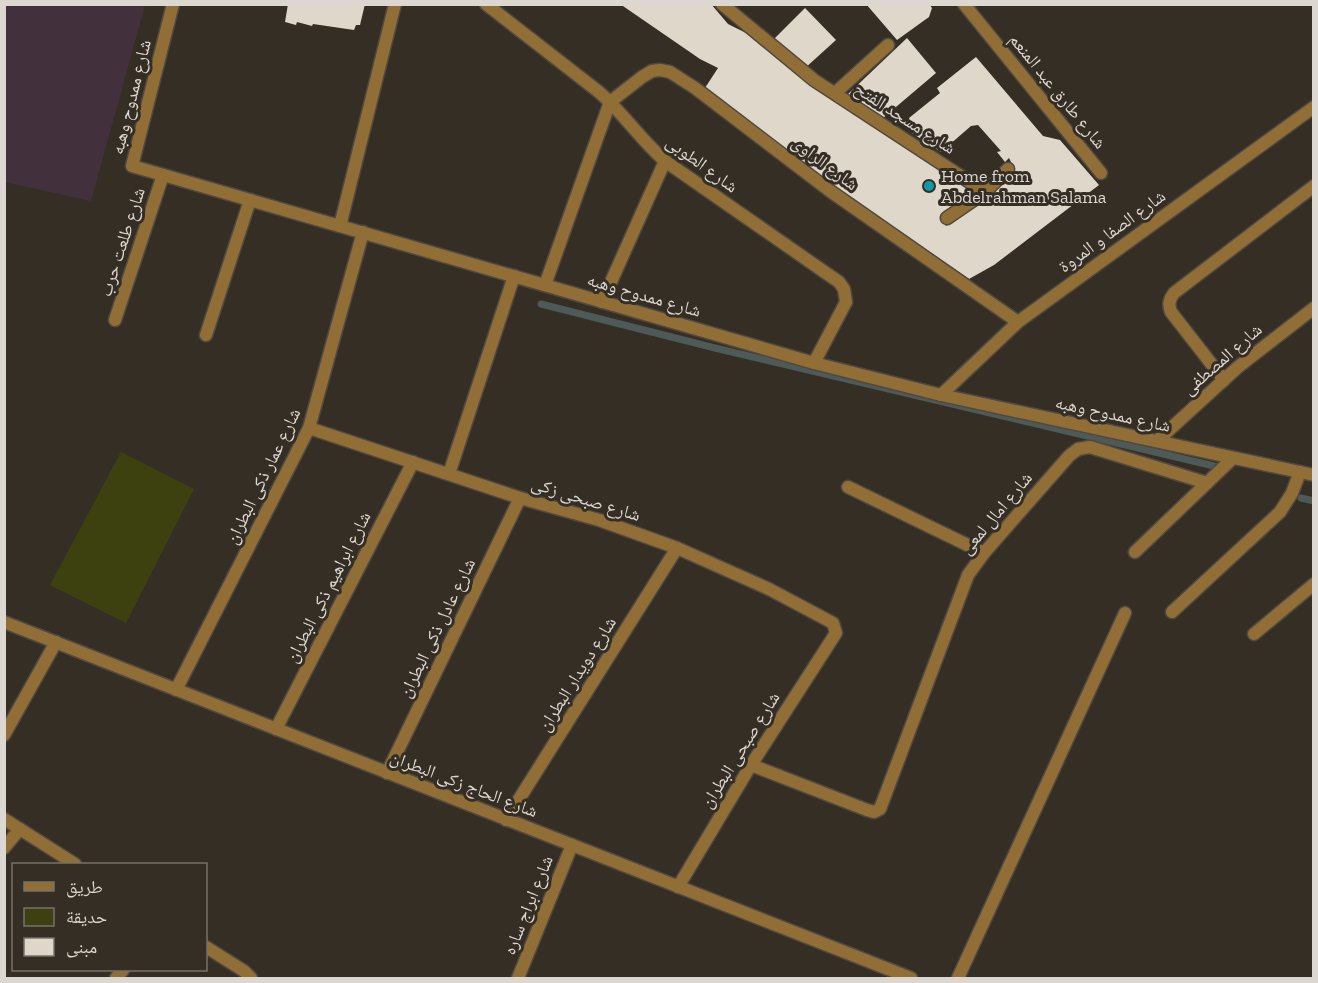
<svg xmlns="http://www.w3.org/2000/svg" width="1318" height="983" viewBox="0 0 1318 983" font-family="'Zilla Slab','Noto Naskh Arabic',serif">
<rect width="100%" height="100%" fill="#352e25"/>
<!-- industrial -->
<path fill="#42313c" d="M5 4 145 5 91 201 5 182Z"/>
<!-- green -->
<path fill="#3d410f" d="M121 452 194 489 126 623 50 585Z"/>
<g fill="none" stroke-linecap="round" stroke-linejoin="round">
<!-- stream -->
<g stroke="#4d5a58" stroke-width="7">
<path d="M541 304 715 348 1214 466"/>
<path d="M1301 498 1314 501"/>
</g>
</g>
<!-- building -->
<g fill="#e0d7cb">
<path d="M288 4H365L360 25H356L354 30 313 24 312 26 297 22 296 25 285 22Z"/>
<path d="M620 4H711L728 24 756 38 877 127 970 190 972 193 971 198 942 216 946 226 974 207 1015 170 1009 158 1005 162 997 152 1001 151 978 125 971 126 941 152 906 129 912 126 909 118 940 93 937 88 976 57 1043 136 1060 140 1099 185 994 265 969 279 898 230 859 208 703 91 718 68 700 59Z"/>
<path d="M866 4H929L932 8 929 17 897 40Z"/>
<path d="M805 8 836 40 804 69 773 40Z"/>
<path d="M907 38 936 73 883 118 847 95Z"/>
</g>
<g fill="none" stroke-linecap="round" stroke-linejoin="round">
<defs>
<path id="service" d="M958 978 1125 613"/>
<g id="minor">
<path d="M173 4 132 166 814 363 941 395 1314 475"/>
<path d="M486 4 599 92C623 113 641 140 665 161L839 282 844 289 846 302 814 363"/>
<path d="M722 4 814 80 985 192"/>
<path d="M964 4 1101 173"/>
<path d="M835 93 888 45"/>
<path d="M947 218 985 192 1008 169"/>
<path d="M340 226 395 4"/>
<path d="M545 285 610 102 642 77 652 71 660 70 670 72 695 88 830 191 1018 322"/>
<path d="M602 302 665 161"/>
<path d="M115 320 163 175"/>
<path d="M206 335 250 200"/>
<path d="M1224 380 1171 312C1168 304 1169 300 1174 293L1314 186"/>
<path d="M941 395 1018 322 1314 107"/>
<path d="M309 428 520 498 599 520 677 548 769 589 833 623 836 633 751 765 678 887"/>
<path d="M1157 441 1238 367 1314 308"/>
<path d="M449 474 514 276"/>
<path d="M848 487 984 553"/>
<path d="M1135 552 1233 458"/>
<path d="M1172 612 1280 512 1292 493 1300 472"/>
<path d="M1254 634 1314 584"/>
<path d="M176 690 309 428 363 232"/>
<path d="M276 729 413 462"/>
<path d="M4 735 56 642"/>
<path d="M751 765 867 810 874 812 880 809 968 575 984 553 1069 456 1078 449 1090 447 1207 483"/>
<path d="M387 773 520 498"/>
<path d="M4 819 75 864"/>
<path d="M506 820 677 548"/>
<path d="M4 848 20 829"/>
<path d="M206 947 244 971 251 978"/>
<path d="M116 978 123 970"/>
<path d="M518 978 572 845"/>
</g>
<path id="tertiary" d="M4 622 911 978"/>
</defs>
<!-- service casing -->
<use href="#service" stroke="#504941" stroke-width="15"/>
<!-- minor casing -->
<use href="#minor" stroke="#504941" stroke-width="15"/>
<!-- tertiary casing -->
<use href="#tertiary" stroke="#504941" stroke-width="15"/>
<!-- service -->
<use href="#service" stroke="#926e37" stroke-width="12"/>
<!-- minor -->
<use href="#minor" stroke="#926e37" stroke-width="12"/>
<!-- tertiary -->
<use href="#tertiary" stroke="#926e37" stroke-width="12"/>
</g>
<!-- markers -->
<circle fill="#0f9aa8" stroke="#352e25" stroke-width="2" cx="929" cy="186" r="6"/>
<g text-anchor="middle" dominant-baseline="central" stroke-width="6" stroke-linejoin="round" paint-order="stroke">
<!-- street labels -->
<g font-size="18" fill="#dcd7d1" stroke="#352e25">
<text transform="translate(1058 91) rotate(51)">شارع طارق عبد المنعم</text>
<text transform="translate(131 97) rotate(-76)">شارع ممدوح وهبه</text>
<text transform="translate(905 118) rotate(33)">شارع مسجد الفتح</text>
<text transform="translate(825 163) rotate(37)">شارع الراوى</text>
<text transform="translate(702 164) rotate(36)">شارع الطوبى</text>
<text transform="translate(1112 231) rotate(-36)">شارع الصفا و المروة</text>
<text transform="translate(122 242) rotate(-72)">شارع طلعت حرب</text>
<text transform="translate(644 295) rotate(16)">شارع ممدوح وهبه</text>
<text transform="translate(1222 359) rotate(-41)">شارع المصطفى</text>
<text transform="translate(1113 414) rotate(12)">شارع ممدوح وهبه</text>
<text transform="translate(263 476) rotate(-64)">شارع عمار ذكى البطران</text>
<text transform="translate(586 499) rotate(17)">شارع صبحى زكى</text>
<text transform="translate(996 513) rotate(-50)">شارع امال لمعى</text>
<text transform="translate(328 587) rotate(-63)">شارع ابراهيم ذكى البطران</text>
<text transform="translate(437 628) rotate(-64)">شارع عادل ذكى البطران</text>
<text transform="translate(577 674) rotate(-58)">شارع دويدار البطران</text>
<text transform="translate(740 750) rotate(-58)">شارع صبحى البطران</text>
<text transform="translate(464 784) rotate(21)">شارع الحاج زكى البطران</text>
<text transform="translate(528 905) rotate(-68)">شارع ابراج ساره</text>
</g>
<!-- poi labels -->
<g font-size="18" fill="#dcd7d1" stroke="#352e25" text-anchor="start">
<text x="941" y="176">Home from<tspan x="941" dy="21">Abdelrahman Salama</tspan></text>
</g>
</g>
<!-- border -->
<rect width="1318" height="983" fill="none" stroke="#dcd7d1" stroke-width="12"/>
<!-- legend -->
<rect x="12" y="863" width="195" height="108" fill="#352e25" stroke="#78726a" stroke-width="1.5"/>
<rect x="24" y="882" width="30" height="9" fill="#926e37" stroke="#78726a" stroke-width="1.5"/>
<text x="66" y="893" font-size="18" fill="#dcd7d1">طريق</text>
<rect x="24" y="908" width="30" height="18" fill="#3d410f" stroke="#78726a" stroke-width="1.5"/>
<text x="66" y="923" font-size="18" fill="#dcd7d1">حديقة</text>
<rect x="24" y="938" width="30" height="18" fill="#e0d7cb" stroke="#78726a" stroke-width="1.5"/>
<text x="66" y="953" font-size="18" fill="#dcd7d1">مبنى</text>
</svg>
